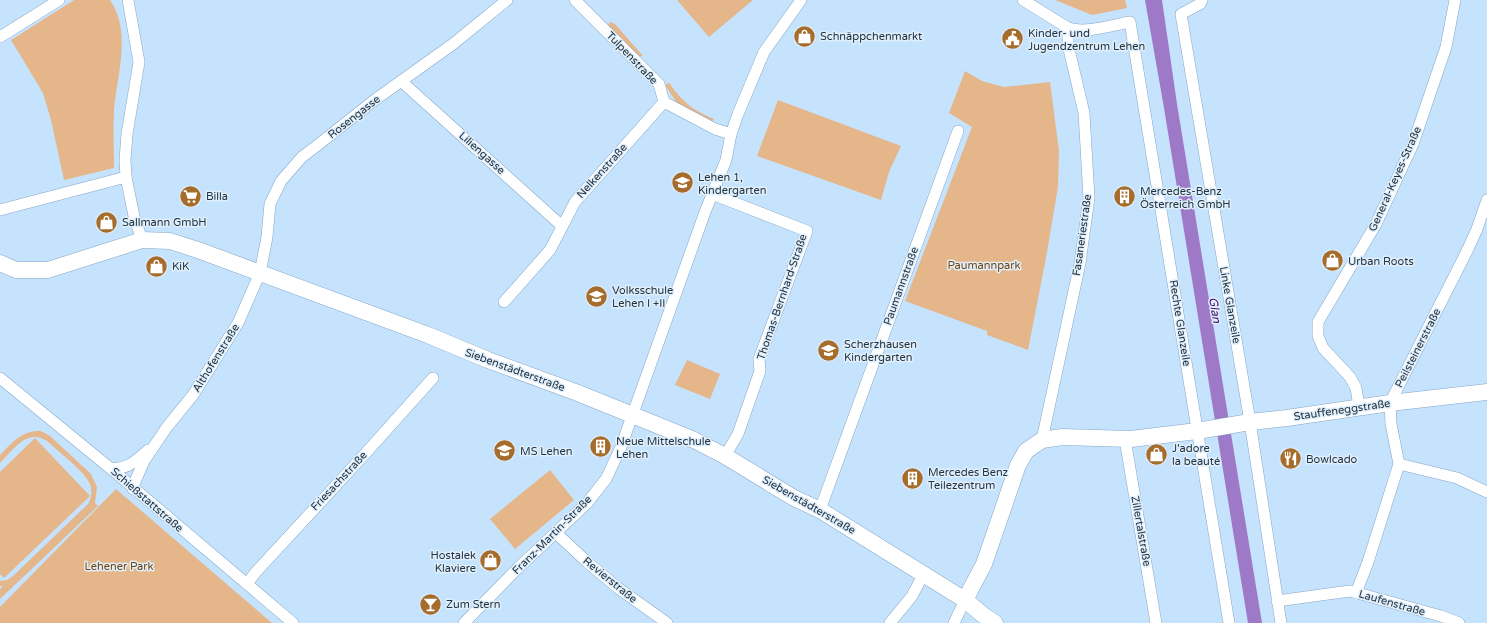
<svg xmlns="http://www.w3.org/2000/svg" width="1487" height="623" viewBox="0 0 1487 623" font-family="'Varela Round',sans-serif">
<rect width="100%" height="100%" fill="#c6e3fe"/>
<!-- green -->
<g fill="#e5b68a">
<path d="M74 0H110C132 32 117 75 114 110 113 129 114 149 114 168L64 180 51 120 43 93 11 40Z"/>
<path d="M677 0H753L709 37Z"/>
<path d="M1055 0H1125L1127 8 1092 15Z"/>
<path d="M610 22 615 24 643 56H639L610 29 608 25Z"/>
<path d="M965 71 982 81 1004 87 1050 82 1059 151 1058 187 1046 258 1028 350 987 335V331L905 301 972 127 949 113Z"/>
<path d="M669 83C684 103 691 109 714 119L712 122 679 106 665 85Z"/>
<path d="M778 100 901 146 889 172 881 200 757 156Z"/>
<path d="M687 360 720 374 710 399 675 385Z"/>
<path d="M36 431H41L50 436 91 474 97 487 95 503 98 506 0 599V589L3 586H0V581L7 580 13 576 88 504C98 484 84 475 71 462 63 455 55 448 47 441 27 428 13 450 0 463V455C11 444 19 433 36 431Z"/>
<path d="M35 438 90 496 4 578 0 574V472Z"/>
<path d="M550 470 574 500 515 549 490 519Z"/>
<path d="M116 489 272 623H0V607Z"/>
</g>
<!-- water -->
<path fill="#9e79c8" d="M1145 0H1162L1177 104 1262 623H1248L1164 108Z"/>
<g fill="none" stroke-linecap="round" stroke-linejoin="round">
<defs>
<g id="street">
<path d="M128 0 139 62 127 134 125 160 126 177 134 216 142 240"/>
<path d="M575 0 659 84 664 102 715 129 731 134"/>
<path d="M1023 0 1068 28C1086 34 1112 25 1130 22L1229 623"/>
<path d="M1202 0 1200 4 1181 14 1250 422 1281 623"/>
<path d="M0 37 59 0"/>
<path d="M401 81 562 226"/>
<path d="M712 194 807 231 759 359 760 371 738 434 725 456"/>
<path d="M0 210 126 177"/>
<path d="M504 302 550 250 575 202 664 102"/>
<path d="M0 378 110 468 293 623"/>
<path d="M1359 407 1356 388 1350 377 1323 348 1318 336V322L1376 224 1413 144 1446 47 1455 0"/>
<path d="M1125 439 1156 623"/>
<path d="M1042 440 1080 263 1089 198 1084 113 1068 45V28"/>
<path d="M1399 464 1457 478 1487 492"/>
<path d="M110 468C126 471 137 460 148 450"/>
<path d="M133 489 134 484 144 461 167 427 193 395 238 323 260 273 267 237 270 204 281 181 302 157 319 144 376 99 453 44 507 0"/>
<path d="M820 510 958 131"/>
<path d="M556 533 587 562 618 588 667 623"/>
<path d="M247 584 255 573 364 455 433 378"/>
<path d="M1356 593 1368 562 1399 464 1391 424 1390 403 1467 251 1477 229 1487 200"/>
<path d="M1277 601 1350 591 1441 616 1459 623"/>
<path d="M464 623 517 569 587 503 606 479 621 447 705 212 726 160 731 134 738 114 764 52 801 0"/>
<path d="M890 623 912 596 923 575"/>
<path d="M954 623 965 600"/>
</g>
<g id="secondary">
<path d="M0 263 16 270H48L142 240 170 241 198 250 428 335 488 360 578 393 694 440 725 456 794 498 820 510 965 600 983 615 995 623"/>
<path d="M965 600 984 564 1018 465 1026 451 1042 440 1062 437 1131 439 1197 431 1250 422 1287 418 1390 403 1487 392"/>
</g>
</defs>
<!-- street casing -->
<use href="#street" stroke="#84a7c6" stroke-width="12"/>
<!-- secondary casing -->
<use href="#secondary" stroke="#84a7c6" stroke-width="17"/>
<!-- street -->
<use href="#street" stroke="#fff" stroke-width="11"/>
<!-- secondary -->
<use href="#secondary" stroke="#fff" stroke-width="16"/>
</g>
<!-- icons -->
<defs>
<symbol id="shop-disc" viewBox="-11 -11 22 22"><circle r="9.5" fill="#a66c2c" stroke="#e0effc"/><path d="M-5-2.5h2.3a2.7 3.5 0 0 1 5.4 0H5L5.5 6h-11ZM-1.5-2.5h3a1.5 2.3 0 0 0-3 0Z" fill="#fff"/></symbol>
<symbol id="civic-disc" viewBox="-11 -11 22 22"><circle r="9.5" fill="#a66c2c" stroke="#e0effc"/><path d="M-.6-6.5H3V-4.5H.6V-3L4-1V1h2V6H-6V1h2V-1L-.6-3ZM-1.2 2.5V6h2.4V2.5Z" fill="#fff"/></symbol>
<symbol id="school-disc" viewBox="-11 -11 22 22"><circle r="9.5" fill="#a66c2c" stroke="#e0effc"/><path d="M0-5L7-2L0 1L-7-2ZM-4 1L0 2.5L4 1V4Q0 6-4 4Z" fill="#fff"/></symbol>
<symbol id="supermarket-disc" viewBox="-11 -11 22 22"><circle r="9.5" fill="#a66c2c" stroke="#e0effc"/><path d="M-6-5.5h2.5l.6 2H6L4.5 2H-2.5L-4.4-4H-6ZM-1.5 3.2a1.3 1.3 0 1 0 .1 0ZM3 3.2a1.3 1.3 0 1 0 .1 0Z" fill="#fff"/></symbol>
<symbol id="building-disc" viewBox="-11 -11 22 22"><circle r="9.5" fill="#a66c2c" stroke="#e0effc"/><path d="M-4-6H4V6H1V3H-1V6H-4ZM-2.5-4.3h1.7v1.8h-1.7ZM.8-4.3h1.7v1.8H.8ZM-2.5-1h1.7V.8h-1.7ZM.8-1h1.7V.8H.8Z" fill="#fff"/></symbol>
<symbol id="restaurant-disc" viewBox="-11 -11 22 22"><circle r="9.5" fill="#a66c2c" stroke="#e0effc"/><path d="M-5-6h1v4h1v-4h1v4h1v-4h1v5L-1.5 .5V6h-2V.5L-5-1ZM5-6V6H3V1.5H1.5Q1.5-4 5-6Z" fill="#fff"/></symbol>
<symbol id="bar-disc" viewBox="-11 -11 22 22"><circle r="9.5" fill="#a66c2c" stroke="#e0effc"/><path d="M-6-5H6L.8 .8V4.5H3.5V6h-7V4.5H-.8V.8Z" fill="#fff"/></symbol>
</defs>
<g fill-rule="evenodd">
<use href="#shop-disc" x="792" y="24" width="25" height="25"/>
<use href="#civic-disc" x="1000" y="26" width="25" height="25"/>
<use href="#school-disc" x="670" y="170" width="25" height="25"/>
<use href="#supermarket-disc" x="178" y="184" width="25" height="25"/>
<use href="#building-disc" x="1112" y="184" width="25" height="25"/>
<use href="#shop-disc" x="94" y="210" width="25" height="25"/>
<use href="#shop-disc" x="1320" y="248" width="25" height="25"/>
<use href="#shop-disc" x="144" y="254" width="25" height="25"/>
<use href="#school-disc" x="584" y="284" width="25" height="25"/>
<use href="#school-disc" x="816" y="338" width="25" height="25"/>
<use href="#building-disc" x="588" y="434" width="25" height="25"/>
<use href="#school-disc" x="492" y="438" width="25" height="25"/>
<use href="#shop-disc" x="1144" y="442" width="25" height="25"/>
<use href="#restaurant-disc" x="1278" y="446" width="25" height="25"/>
<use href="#building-disc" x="900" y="466" width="25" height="25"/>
<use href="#shop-disc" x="478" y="548" width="25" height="25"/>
<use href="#bar-disc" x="418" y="592" width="25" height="25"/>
</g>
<g text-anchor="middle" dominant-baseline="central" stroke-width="3" stroke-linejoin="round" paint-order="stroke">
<!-- poi labels -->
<g font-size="11" fill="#243340" stroke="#e0effc" text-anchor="start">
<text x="1028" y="33">Kinder- und<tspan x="1028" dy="13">Jugendzentrum Lehen</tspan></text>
<text x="820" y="36">Schnäppchenmarkt</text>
<text x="698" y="177">Lehen 1,<tspan x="698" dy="13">Kindergarten</tspan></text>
<text x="1140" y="191">Mercedes-Benz<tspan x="1140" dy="13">Österreich GmbH</tspan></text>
<text x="206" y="196">Billa</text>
<text x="122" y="222">Sallmann GmbH</text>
<text x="1348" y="261">Urban Roots</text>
<text x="172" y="266">KiK</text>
<text x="612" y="290">Volksschule<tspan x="612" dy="13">Lehen I +II</tspan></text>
<text x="844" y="344">Scherzhausen<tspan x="844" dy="13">Kindergarten</tspan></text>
<text x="616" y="441">Neue Mittelschule<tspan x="616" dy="13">Lehen</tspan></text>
<text x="1172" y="448">J'adore<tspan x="1172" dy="13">la beauté</tspan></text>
<text x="520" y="451">MS Lehen</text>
<text x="1306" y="459">Bowlcado</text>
<text x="928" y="472">Mercedes Benz<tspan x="928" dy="13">Teilezentrum</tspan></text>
<text x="476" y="555" text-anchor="end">Hostalek<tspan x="476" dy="13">Klaviere</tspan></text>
<text x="446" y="604">Zum Stern</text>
</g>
<!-- street labels -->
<g font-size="11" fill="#243340" stroke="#e0effc">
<text transform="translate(632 58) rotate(46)">Tulpenstraße</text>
<text transform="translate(354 117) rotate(-38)">Rosengasse</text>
<text transform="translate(482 153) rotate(42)">Liliengasse</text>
<text transform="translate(602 171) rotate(-48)">Nelkenstraße</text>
<text transform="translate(1395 179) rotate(-66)">General-Keyes-Straße</text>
<text transform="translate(1082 235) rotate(-82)">Fasaneriestraße</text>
<text transform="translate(901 286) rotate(-70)">Paumannstraße</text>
<text transform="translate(782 297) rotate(-71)">Thomas-Bernhard-Straße</text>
<text transform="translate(1230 305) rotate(80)">Linke Glanzeile</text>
<text transform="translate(1180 323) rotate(81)">Rechte Glanzeile</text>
<text transform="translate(1418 348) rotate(-63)">Peilsteinerstraße</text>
<text transform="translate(216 358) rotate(-58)">Althofenstraße</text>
<text transform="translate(515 370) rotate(20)">Siebenstädterstraße</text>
<text transform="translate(1342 410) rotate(-8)">Stauffeneggstraße</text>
<text transform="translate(339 481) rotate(-47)">Friesachstraße</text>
<text transform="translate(147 500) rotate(41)">Schießstattstraße</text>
<text transform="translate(809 505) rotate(30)">Siebenstädterstraße</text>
<text transform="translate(1141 531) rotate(80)">Zillertalstraße</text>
<text transform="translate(552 535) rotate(-45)">Franz-Martin-Straße</text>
<text transform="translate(610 580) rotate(39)">Revierstraße</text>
<text transform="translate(1392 603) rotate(16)">Laufenstraße</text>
</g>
<!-- park labels -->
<g font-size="11" fill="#72450d" stroke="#e0effc">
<text x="984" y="265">Paumannpark</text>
<text x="119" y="566">Lehener Park</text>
</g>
<!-- water labels -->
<g font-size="12" font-style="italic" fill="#42076a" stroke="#e0effc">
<text transform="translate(1215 310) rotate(81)">Glan</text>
</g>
</g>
</svg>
